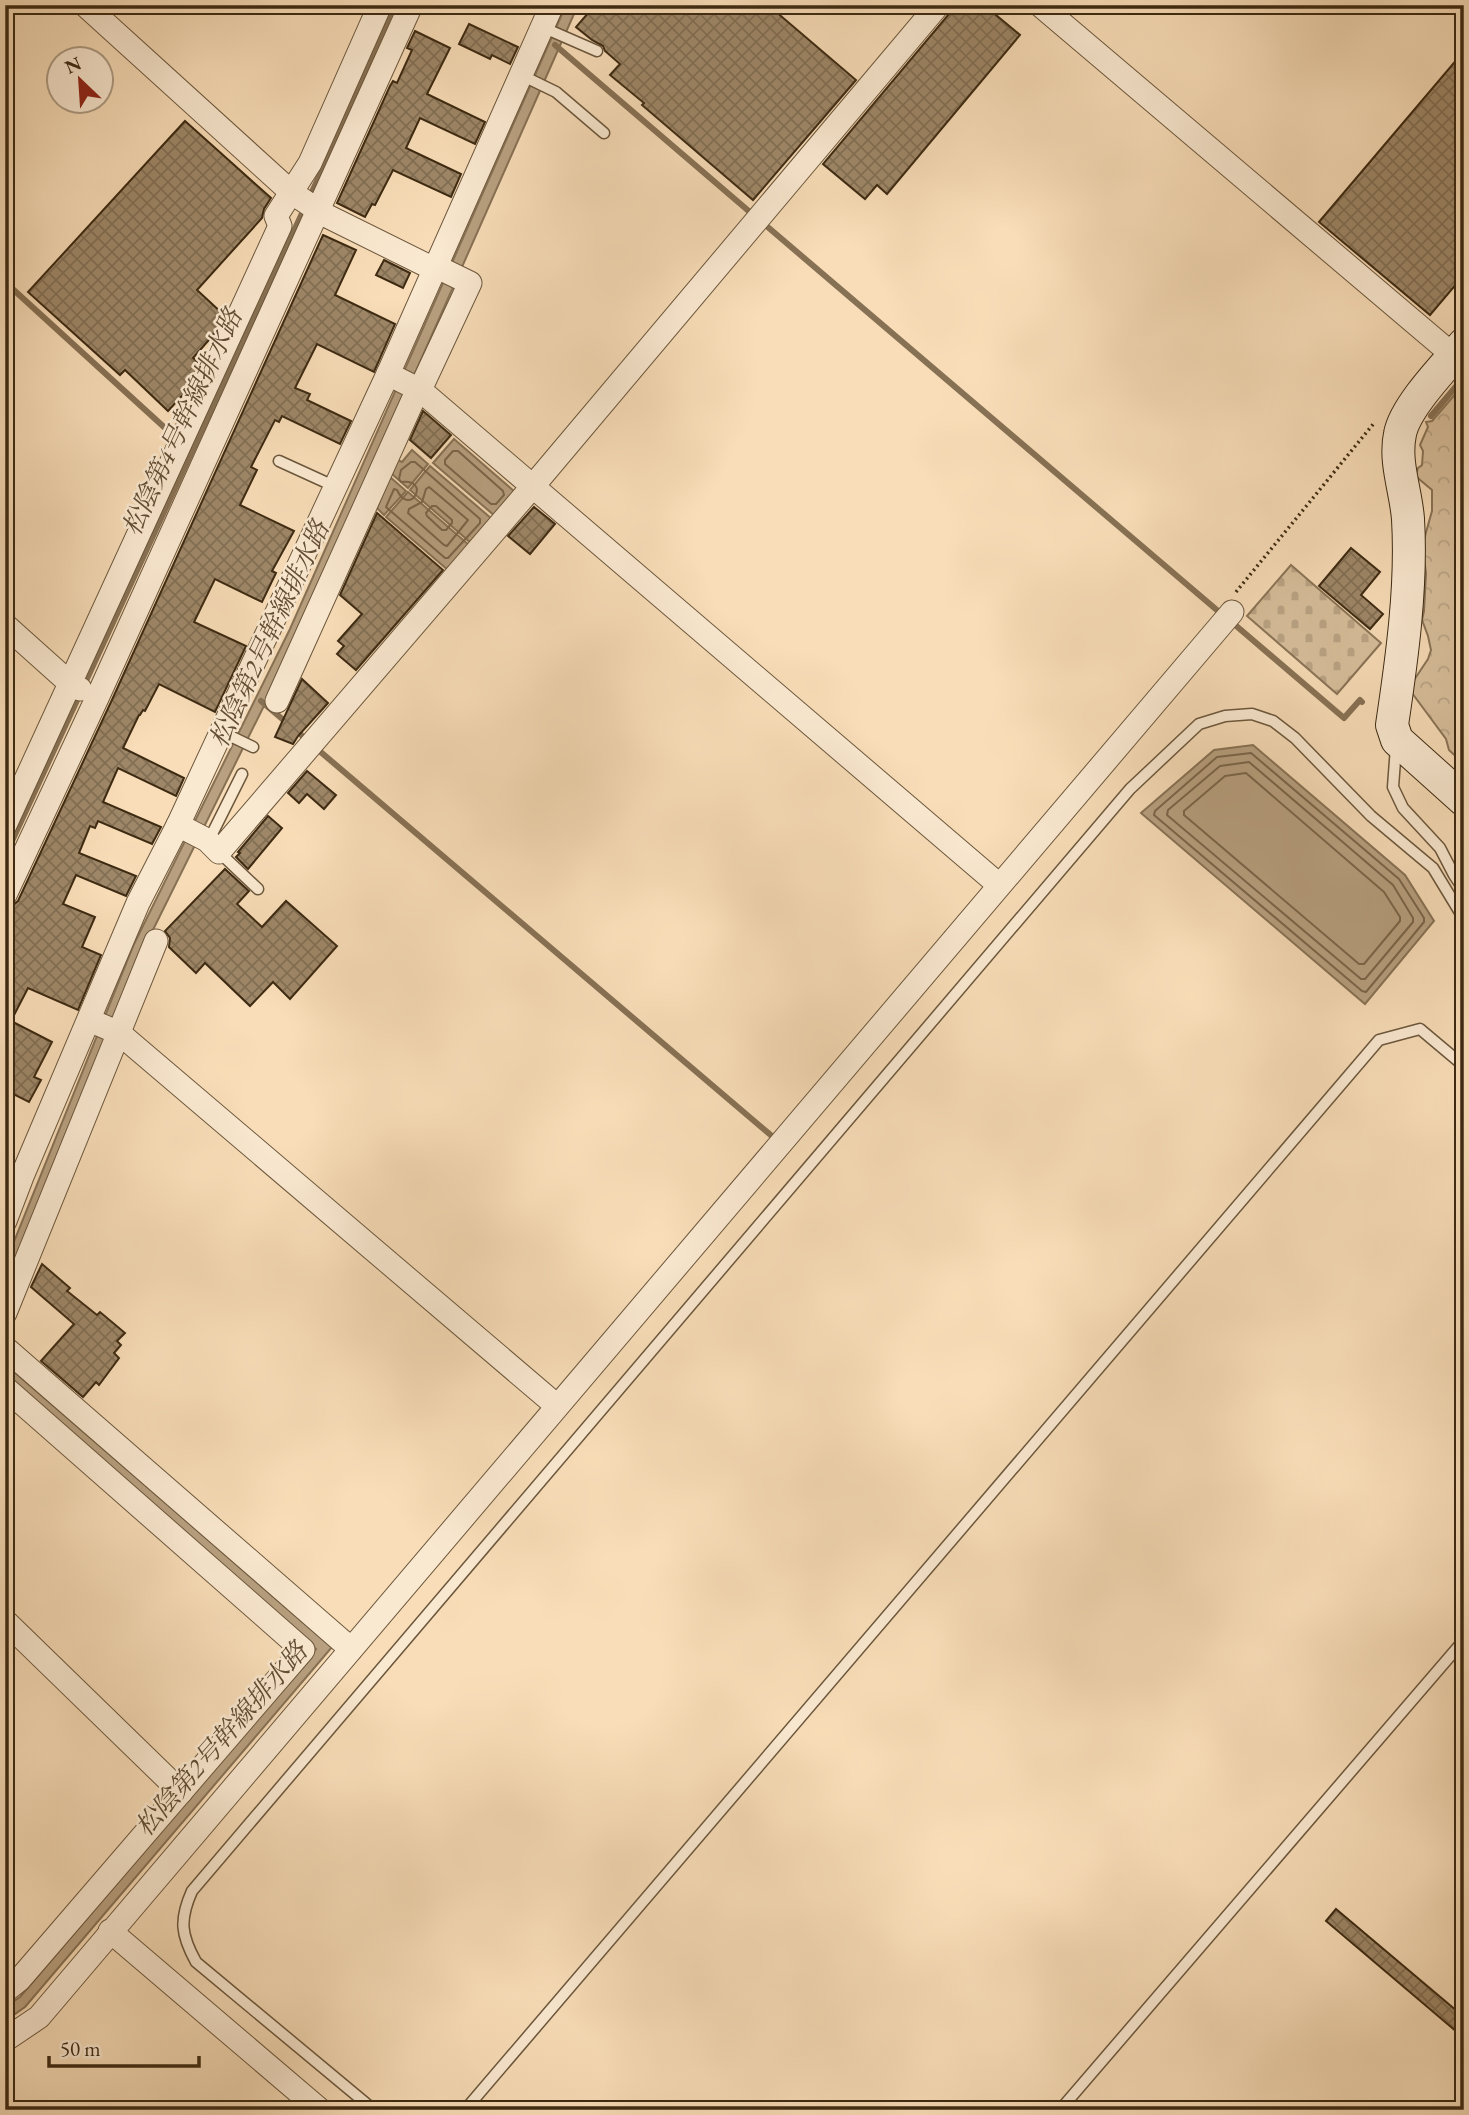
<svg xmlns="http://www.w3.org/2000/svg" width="1469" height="2115" viewBox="0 0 1469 2115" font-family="'EB Garamond','Noto Serif JP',serif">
<defs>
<pattern id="forest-crowns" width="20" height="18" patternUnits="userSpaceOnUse" patternTransform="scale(1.75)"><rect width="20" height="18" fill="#d8bf9c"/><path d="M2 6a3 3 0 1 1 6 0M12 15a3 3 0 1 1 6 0" fill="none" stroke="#baa485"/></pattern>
<pattern id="cemetery-stones" width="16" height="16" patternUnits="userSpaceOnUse" patternTransform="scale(1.75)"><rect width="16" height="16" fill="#d8bf9c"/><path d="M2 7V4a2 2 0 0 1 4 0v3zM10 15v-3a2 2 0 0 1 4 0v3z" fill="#baa485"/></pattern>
<pattern id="building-cross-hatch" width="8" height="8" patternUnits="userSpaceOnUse" patternTransform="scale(1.75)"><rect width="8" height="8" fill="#9e8768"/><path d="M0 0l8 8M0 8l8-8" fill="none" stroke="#826f54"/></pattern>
</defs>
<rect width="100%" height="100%" fill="#f8ddb8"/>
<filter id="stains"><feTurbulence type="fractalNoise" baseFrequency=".00286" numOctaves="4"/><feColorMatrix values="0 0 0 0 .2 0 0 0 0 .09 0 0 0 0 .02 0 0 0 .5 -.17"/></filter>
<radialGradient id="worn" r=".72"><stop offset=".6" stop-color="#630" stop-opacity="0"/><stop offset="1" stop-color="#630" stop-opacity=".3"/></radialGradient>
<!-- forest -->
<path fill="url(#forest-crowns)" stroke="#8a7457" stroke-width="2" d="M1464 384V525L1459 563V602L1464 636V764L1449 750 1446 739 1412 693V683L1428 659 1431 650 1428 636 1422 620 1424 611 1426 573 1424 559 1421 550 1432 511V490L1419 479 1416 475 1418 468 1422 465 1423 451 1420 445 1428 427 1426 422 1432 421Z"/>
<!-- cemetery -->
<path fill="url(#cemetery-stones)" stroke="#8a7457" stroke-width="2" d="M1291 565 1381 643 1337 694 1247 616Z"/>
<!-- water -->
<g fill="#b8a080" stroke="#877154" stroke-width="2">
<path d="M566 5H578L299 635 146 944 5 1291V1264L134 944 290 629Z"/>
<path d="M454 439 515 492 495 516 433 463Z"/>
<path d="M412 450 428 464 408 488 392 474 398 460 402 462Z"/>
<path d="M430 466 492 519 471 543 410 490Z"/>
<path d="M390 477 406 491 384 515 377 508Z"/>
<path d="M408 492 469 545 448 570 386 517Z"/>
<path d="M1253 745 1405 875 1434 921 1365 1004 1141 813 1214 750Z"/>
<path d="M5 1364 332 1647 25 2007 5 2021V2007L20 1997 316 1649 5 1379Z"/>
</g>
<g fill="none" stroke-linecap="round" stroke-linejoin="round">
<!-- shore -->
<g stroke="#7a6549" stroke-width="2">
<path d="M453 451H458L503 491 504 495 496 504H491L445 464V460Z"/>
<path d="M411 462H415L480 519V523L448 558H445L386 507 394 489 397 490C410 518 432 478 401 482L399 479 401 470Z"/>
<path d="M429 487 468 520 447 546 444 545 408 513 409 509 422 502 426 489Z"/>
<path d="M432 506H436L452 520V523L446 530H442L427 516 426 513Z"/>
<path d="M1251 753 1399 879 1424 918V922L1366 992 1362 991 1154 815 1155 811 1217 757Z"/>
<path d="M1249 762 1393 885 1413 918V922L1365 979H1361L1167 815 1168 810 1220 766Z"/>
<path d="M1246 773 1384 892 1400 917V921L1364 964H1359L1184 815V811L1225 776Z"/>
</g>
<!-- stream -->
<g stroke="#877154" stroke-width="6">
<path d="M555 45 751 213"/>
<path d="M763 223 1218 611"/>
<path d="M5 282 176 438"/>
<path d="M1431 416 1464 377"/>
<path d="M1234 624 1344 718 1360 700 1362 702"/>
<path d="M261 701 306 739"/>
<path d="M316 748 773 1137"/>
<path d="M5 856 317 181 394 5"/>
</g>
</g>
<!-- building -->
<g fill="url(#building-cross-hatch)" stroke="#3d2a12" stroke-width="2">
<path d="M595 5H768L856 80 753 200 642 105 644 103 610 75 620 64 605 51 603 46 592 40 576 27Z"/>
<path d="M952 5H984L1020 35 887 194 877 185 865 199 823 164 949 14Z"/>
<path d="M469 24 518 47 510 64 492 55 490 59 459 44Z"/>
<path d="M415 31 450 48 427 94 485 122 475 144 420 118 406 148 461 174 451 197 393 170 375 205 372 204 365 217 337 203 390 86 393 81 397 83 412 50 407 48Z"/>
<path d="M1464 51V275L1430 315 1319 222Z"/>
<path d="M185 121 271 198 264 209 262 218 197 290 224 315 216 332 193 358 201 365 191 386 168 411 125 370 120 375 28 292Z"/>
<path d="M323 235 356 250 335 295 395 324 374 372 317 344 295 388 310 394 307 400 351 421 340 444 282 416 279 422 275 420 251 467 257 470 240 505 294 531 272 571 276 573 262 602 215 579 194 622 246 646 215 712 159 684 145 711 143 710 140 715H139L123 748 184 778 176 796 118 768 103 802 161 827 152 844 98 821 95 828 90 826 79 853 136 876 126 896 76 875 63 904 95 917 82 947 101 955 78 1010 28 988 11 1021 52 1042 34 1077 41 1080 29 1102 5 1090V920L11 907 18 901 111 702Z"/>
<path d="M384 260 410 273 403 288 376 275Z"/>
<path d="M423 411 451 435 431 458 410 440Z"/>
<path d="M534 507 555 524 530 554 508 536Z"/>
<path d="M377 513 443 570 356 670 337 654 344 646 338 641 362 614 340 595Z"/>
<path d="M1351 548 1380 572 1361 595 1383 614 1370 629 1319 586Z"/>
<path d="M302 679 328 703 298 736 293 744 275 737Z"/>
<path d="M307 771 336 795 324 809 307 794 299 803 288 793Z"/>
<path d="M268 816 282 828 248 869 236 857 240 853 238 852Z"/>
<path d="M225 869 249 891 237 904 262 927 286 901 337 946 290 999 273 982 250 1006 205 963 196 973 169 947 170 938 165 931Z"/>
<path d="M42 1264 70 1288 67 1291 97 1315 100 1312 125 1333 117 1341 121 1345 114 1353 119 1358 99 1385 96 1382 83 1397 41 1361 74 1324 31 1287Z"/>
<path d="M1336 1909 1464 2017V2038L1326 1921Z"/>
</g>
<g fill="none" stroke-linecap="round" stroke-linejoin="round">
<defs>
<g id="lane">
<path d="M542 27 597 51"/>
<path d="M521 75 556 92 604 133"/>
<path d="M279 461 336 487"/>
<path d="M222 732 253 747"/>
<path d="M1396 747 1393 787 1403 808 1440 848 1454 875 1464 890"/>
<path d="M208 842 242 774"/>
<path d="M219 852 258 889"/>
<path d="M374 2110 196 1962C181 1935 179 1920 192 1891L1130 789 1199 724 1225 716 1252 714 1273 721 1295 738 1371 816 1433 868 1464 919"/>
<path d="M465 2110 1379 1040 1420 1029 1464 1066"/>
<path d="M1060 2110 1464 1640"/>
</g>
<g id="street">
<path d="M85 5 291 192 325 215 434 269"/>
<path d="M1040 5 1454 356"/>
<path d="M388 374 420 390 999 885"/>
<path d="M420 390 470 283 435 266"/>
<path d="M5 625 73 686 80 689"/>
<path d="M277 701 418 389"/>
<path d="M5 825 280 226 276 216 310 163 380 5"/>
<path d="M178 825 207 840 219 852 533 486 938 5"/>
<path d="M5 895 98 696 411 5"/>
<path d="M89 1020 119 1033 557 1406"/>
<path d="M5 1221 23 1174 138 903 178 825 388 374 552 5"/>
<path d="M5 1313 156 941"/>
<path d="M5 1348 351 1649"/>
<path d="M5 1388 303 1650 19 1980 5 1991"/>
<path d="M5 1621 181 1792"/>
<path d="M110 1931 320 2110"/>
<path d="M5 2040 39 2017 1232 612"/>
</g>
<path id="secondary" d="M1464 344C1445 366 1405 407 1400 434 1394 462 1406 491 1408 519 1412 586 1402 658 1392 725L1397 740 1464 800"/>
</defs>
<!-- lane casing -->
<use href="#lane" stroke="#6c573c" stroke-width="13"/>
<!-- street casing -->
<use href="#street" stroke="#6c573c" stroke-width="25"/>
<!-- secondary casing -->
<use href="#secondary" stroke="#3d2a12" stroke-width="34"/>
<!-- path -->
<path stroke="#3d2a12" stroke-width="3.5" stroke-dasharray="2 3.5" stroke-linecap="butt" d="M1236 592 1375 422"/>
<!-- lane -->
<use href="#lane" stroke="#fae9d1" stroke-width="10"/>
<!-- street -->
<use href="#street" stroke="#fae9d1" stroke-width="23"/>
<!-- secondary -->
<use href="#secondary" stroke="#fae9d1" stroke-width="32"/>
</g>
<g text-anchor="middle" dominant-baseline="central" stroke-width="5" stroke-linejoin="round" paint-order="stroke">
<!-- water labels -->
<g font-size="26" font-style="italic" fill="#624d33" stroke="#fae9d1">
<text transform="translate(182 422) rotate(-65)">松陰第4号幹線排水路</text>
<text transform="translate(269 634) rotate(-65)">松陰第2号幹線排水路</text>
<text transform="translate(221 1739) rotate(-49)">松陰第2号幹線排水路</text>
</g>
</g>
<!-- margin -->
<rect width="1469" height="2115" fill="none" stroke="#f8ddb8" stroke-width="28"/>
<rect x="7" y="7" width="1455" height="2101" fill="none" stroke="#3d2a12" stroke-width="3.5"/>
<rect x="14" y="14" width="1441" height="2087" fill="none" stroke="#3d2a12" stroke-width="2"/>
<!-- north arrow -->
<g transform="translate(80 80) rotate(335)"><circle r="33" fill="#fae9d1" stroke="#ae9d85" stroke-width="2"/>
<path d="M0-5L12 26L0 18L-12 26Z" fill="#8f2418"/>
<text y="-10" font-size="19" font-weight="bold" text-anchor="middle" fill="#3d2a12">N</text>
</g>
<!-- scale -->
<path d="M49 2056v10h150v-10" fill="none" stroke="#3d2a12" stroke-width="3.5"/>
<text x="60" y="2056" font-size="21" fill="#3d2a12" stroke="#fae9d1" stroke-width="5" paint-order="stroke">50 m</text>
<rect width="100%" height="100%" filter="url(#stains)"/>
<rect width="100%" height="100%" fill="url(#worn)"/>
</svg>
